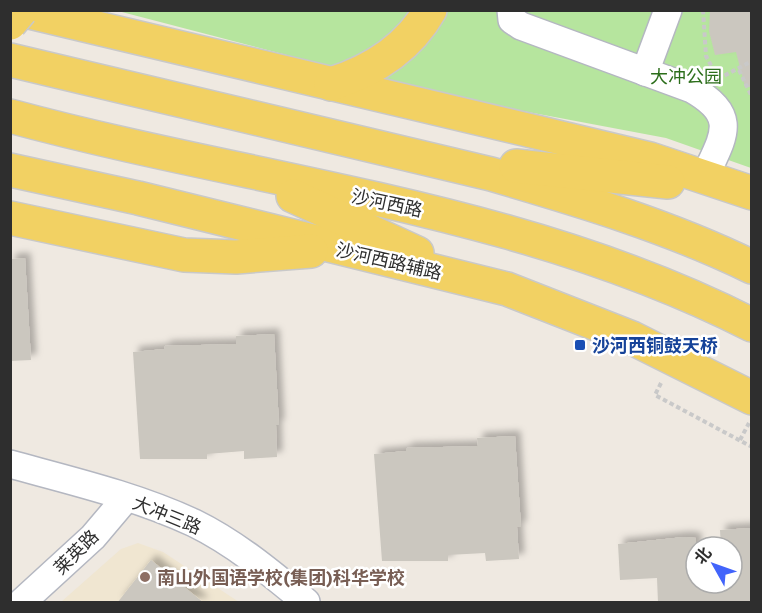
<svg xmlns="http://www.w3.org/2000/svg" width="762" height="613" viewBox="0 0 762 613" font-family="'Work Sans','Noto Sans SC',sans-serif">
<defs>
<filter id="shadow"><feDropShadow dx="5.5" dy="-5.5" stdDeviation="3" flood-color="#0004"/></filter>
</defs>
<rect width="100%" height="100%" fill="#efe9e1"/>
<!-- education -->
<path fill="#f0e6d1" d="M138 543 163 552 239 602H61L121 549Z"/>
<!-- green -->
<path fill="#b6e59e" d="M118 11H751V168L666 138 448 97Z"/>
<!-- building -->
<g fill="#cbc7bf" filter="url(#shadow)">
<path d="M710 10H752V87H745L736 52 715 55 709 31Z"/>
<path d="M25 258 31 360 10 361V259Z"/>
<path d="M274 334 279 425H276L277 457 244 459V451L207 454V459H140L133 352 165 349 164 346 236 344V336Z"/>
<path d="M515 436 521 527H517L519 559 486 561 485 553 448 555V561H382L374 454 406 451V448L478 446 477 438Z"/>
<path d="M752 528V603H658L657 578 620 580 618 544 684 537 696 538V583H732V547H721L720 530Z"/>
<path d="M151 560 204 603H117Z"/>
</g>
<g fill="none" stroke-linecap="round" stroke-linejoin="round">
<defs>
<g id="minor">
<path d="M511 10 512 20 521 26 692 89C739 116 724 135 705 176"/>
<path d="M645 72 668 10"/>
<path d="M10 464C72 481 136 496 194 523 235 543 271 573 306 602"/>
<path d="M22 602 93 537 126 498"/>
</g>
<g id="major">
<path d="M21 10 650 159 752 193"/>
<path d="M10 60 491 174C580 200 668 226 752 267"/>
<path d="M331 84C372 71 408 49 430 10"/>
<path d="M10 116C257 183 521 207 752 325"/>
<path d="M516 166 668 182"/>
<path d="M10 170 138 198 507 289 632 338 752 398"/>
<path d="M293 196 417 253"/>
<path d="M10 218 184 255 236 257 311 251"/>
</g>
</defs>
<!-- minor casing -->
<use href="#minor" stroke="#b4b7c1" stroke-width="30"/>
<!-- major casing -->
<use href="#major" stroke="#c9c9c9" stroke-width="36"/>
<!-- path -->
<g stroke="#c9c9c9" stroke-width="4" stroke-dasharray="4.5 3" stroke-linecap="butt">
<path d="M703 10 706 56 715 73"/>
<path d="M739 70 752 97"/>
<path d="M718 79 752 61"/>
<path d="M661 383 655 395 752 447"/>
<path d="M740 440 749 423"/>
</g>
<!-- minor -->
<use href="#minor" stroke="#fff" stroke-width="27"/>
<!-- major -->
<use href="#major" stroke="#f2d163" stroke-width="33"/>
<defs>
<path id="major-bridge" d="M10 23 21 10"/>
</defs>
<!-- major-bridge casing -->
<use href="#major-bridge" stroke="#c9c9c9" stroke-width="36" stroke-linecap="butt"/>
<!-- major-bridge -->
<use href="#major-bridge" stroke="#f2d163" stroke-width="33"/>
</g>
<!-- markers -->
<rect fill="#1a4fb4" stroke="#fff" stroke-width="2" x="574" y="339" width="12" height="12" rx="3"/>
<circle fill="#8d6e63" stroke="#fff" stroke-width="2" cx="145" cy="577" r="6"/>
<g text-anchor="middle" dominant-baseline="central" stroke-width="5" stroke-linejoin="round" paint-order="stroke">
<!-- park labels -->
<g font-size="18" fill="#2c6e1b" stroke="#fff">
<text x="686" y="76">大冲公园</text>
</g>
<!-- street labels -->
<g font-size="18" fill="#2e2e2e" stroke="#fff">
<text transform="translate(387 203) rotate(12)">沙河西路</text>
<text transform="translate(389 261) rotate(13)">沙河西路辅路</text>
<text transform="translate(167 515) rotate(22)">大冲三路</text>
<text transform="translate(76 552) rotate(-45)">莱英路</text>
</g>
<!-- transit labels -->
<g font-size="18" font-weight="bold" fill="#164399" stroke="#fff" text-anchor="start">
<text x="592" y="345">沙河西铜鼓天桥</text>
</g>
<!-- education labels -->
<g font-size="18" font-weight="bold" fill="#785e54" stroke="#fff" text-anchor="start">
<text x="157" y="577">南山外国语学校(集团)科华学校</text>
</g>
</g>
<!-- border -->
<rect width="762" height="613" fill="none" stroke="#2e2e2e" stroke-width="24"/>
<!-- north arrow -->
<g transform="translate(714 565) rotate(310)"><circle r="28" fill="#ffffff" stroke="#ababab" stroke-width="1.5"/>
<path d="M0-4.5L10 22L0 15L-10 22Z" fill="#4264fb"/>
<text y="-9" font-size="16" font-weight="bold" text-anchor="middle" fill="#2e2e2e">北</text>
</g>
</svg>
